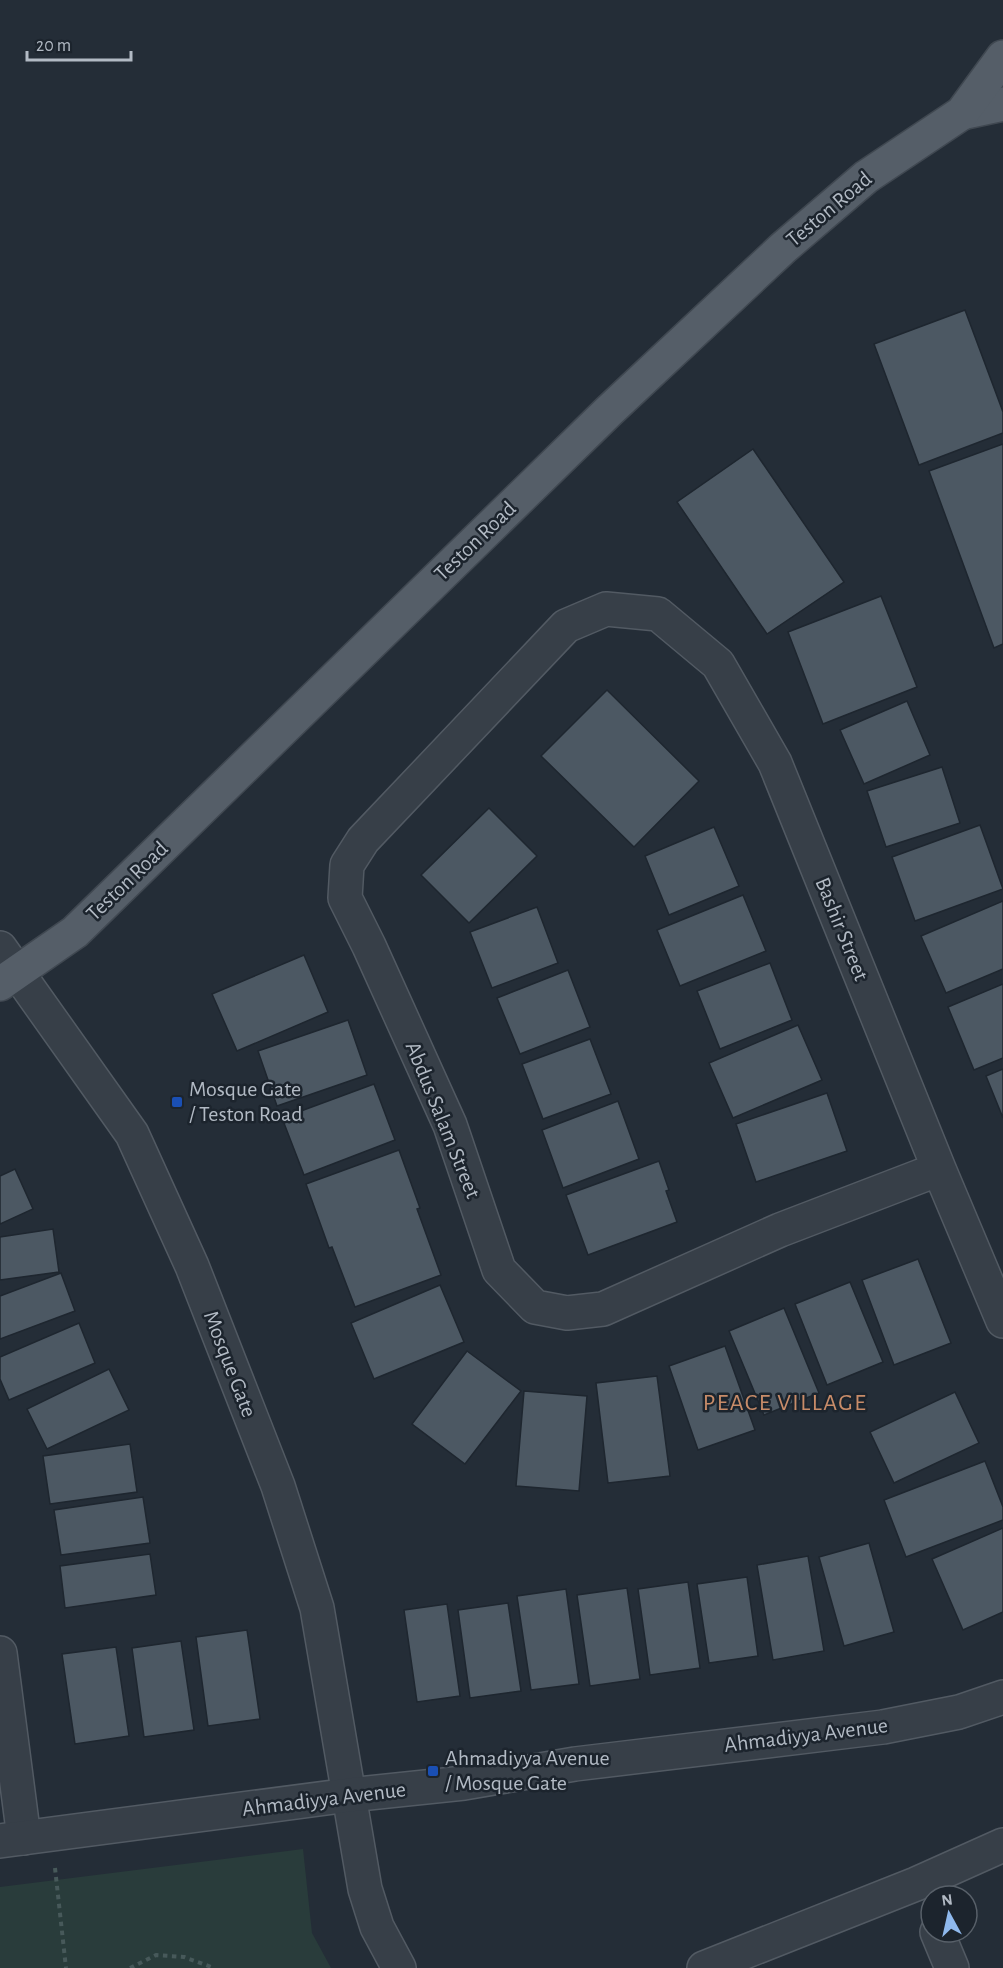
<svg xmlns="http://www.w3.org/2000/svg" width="1003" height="1968" viewBox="0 0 1003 1968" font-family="'Alegreya Sans',sans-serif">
<rect width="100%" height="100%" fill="#242d37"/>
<!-- green -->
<path fill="#293c3b" d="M303 1849 312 1933 331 1968H0V1887Z"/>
<!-- building -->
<g fill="#4c5863" stroke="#1e262f" stroke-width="1.5">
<path d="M965 310 1003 412V433L919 465 874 344Z"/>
<path d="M1003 444V644L994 648 929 471Z"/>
<path d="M753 449 844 582 767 634 677 502Z"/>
<path d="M881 596 917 687 823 724 788 632Z"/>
<path d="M607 690 699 781 634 847 541 756Z"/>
<path d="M907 701 930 755 864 784 840 730Z"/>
<path d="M942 767 960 823 886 847 867 791Z"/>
<path d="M489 808 537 856 469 923 421 875Z"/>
<path d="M980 825 1003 889 915 921 892 857Z"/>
<path d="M714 827 739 886 669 915 645 856Z"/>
<path d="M743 895 766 951 680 986 657 930Z"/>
<path d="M1003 901V969L946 993 921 936Z"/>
<path d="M537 907 558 963 492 988 470 932Z"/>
<path d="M304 955 328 1012 237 1051 212 994Z"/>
<path d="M770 963 792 1020 720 1049 697 991Z"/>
<path d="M568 970 590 1027 520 1054 497 998Z"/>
<path d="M1003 984V1058L974 1070 948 1007Z"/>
<path d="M348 1020 367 1075 277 1106 258 1051Z"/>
<path d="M798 1025 822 1080 733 1118 709 1063Z"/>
<path d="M590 1039 611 1094 543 1119 522 1064Z"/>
<path d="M1003 1069V1118L986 1076Z"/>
<path d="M374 1084 395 1140 304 1175 282 1118Z"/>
<path d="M827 1093 847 1151 756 1182 736 1124Z"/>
<path d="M618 1101 639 1159 563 1188 542 1130Z"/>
<path d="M399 1150 420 1208 417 1209 441 1275 355 1307 332 1247 329 1248 306 1184Z"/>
<path d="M659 1161 669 1190 666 1191 677 1222 588 1255 566 1195Z"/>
<path d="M15 1169 33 1209 0 1224V1176Z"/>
<path d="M53 1229 59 1272 0 1280V1237Z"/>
<path d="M918 1259 951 1343 894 1365 862 1280Z"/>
<path d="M61 1273 75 1311 0 1339V1296Z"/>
<path d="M850 1282 883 1362 827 1385 795 1304Z"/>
<path d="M440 1285 464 1342 374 1379 351 1323Z"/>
<path d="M784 1308 819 1393 764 1415 729 1331Z"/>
<path d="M79 1323 95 1363 9 1400 0 1379V1357Z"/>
<path d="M725 1346 755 1430 698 1450 669 1366Z"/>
<path d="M467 1351 521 1391 465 1464 412 1424Z"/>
<path d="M109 1369 129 1410 47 1449 27 1409Z"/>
<path d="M657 1376 670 1476 608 1483 596 1383Z"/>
<path d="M524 1391 587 1396 579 1491 516 1486Z"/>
<path d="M955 1392 979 1443 894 1483 870 1432Z"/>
<path d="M130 1444 137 1492 50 1504 43 1456Z"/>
<path d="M985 1461 1003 1507V1520L906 1557 884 1500Z"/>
<path d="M143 1497 150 1543 61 1555 54 1510Z"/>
<path d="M1003 1528V1612L963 1630 932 1559Z"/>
<path d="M869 1543 894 1632 844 1646 819 1557Z"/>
<path d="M150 1554 156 1595 65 1608 60 1566Z"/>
<path d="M808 1556 824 1651 773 1660 757 1565Z"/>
<path d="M747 1577 758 1656 709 1663 697 1584Z"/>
<path d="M688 1582 700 1668 650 1675 638 1589Z"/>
<path d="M627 1588 640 1679 590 1686 577 1595Z"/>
<path d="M566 1589 579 1684 531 1690 517 1596Z"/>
<path d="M508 1603 521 1691 470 1698 458 1610Z"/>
<path d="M447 1604 460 1696 417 1702 404 1610Z"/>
<path d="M247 1630 260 1719 208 1726 196 1637Z"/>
<path d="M181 1641 194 1730 144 1737 132 1648Z"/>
<path d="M116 1647 129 1736 75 1744 62 1654Z"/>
</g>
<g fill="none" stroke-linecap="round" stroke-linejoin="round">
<defs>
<g id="minor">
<path d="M0 948 132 1134 192 1266 278 1486 317 1608 365 1889 377 1927 399 1968"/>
<path d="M939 1169 780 1230 603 1309 567 1313 535 1307 499 1270 450 1125 369 946 345 898 347 865 363 840 566 626 606 609 658 614 718 664 775 763 939 1169 1003 1321"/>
<path d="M0 1653 24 1838"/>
<path d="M0 1841 349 1795 464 1783 575 1764 883 1727 959 1712 1003 1697"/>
<path d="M937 1932 952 1968"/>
<path d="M704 1968 916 1884 1003 1845"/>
</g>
<g id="major">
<path d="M962 113 1003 104"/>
<path d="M0 984 75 932 609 411 783 248 866 177 962 113 1003 57"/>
</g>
</defs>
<!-- minor casing -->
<use href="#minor" stroke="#525a63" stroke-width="36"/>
<!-- major casing -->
<use href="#major" stroke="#404851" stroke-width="36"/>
<!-- path -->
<g stroke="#47595a" stroke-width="4" stroke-dasharray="4.5 4.5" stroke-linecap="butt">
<path d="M55 1868 66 1968"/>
<path d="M130 1968 156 1955 184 1957 214 1968"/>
</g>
<!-- minor -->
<use href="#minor" stroke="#373f48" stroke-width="33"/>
<!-- major -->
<use href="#major" stroke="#555e68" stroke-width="33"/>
</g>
<!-- markers -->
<g fill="#1a4fb4" stroke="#1c242d" stroke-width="2">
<rect x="171" y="1096" width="12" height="12" rx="3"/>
<rect x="427" y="1765" width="12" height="12" rx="3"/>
</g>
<g text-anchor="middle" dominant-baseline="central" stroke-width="5" stroke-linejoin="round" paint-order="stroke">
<!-- street labels -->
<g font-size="22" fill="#b2bac4" stroke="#1c242d">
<text transform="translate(829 209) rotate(-40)">Teston Road</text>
<text transform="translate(475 541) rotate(-44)">Teston Road</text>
<text transform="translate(127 881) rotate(-44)">Teston Road</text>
<text transform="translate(842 929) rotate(68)">Bashir Street</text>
<text transform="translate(443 1120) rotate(68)">Abdus Salam Street</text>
<text transform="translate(230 1364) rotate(69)">Mosque Gate</text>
<text transform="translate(806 1735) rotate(-7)">Ahmadiyya Avenue</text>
<text transform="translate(324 1799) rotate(-7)">Ahmadiyya Avenue</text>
</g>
<!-- poi labels -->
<g font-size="22" fill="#b2bac4" stroke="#1c242d" text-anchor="start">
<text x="189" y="1089">Mosque Gate<tspan x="189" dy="25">/ Teston Road</tspan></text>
<text x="445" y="1758">Ahmadiyya Avenue<tspan x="445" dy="25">/ Mosque Gate</tspan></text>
</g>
<!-- neighbourhood labels -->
<g font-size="24" letter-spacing="1.5" fill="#c88c69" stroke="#1c242d">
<text x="785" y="1403">PEACE VILLAGE</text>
</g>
</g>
<!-- north arrow -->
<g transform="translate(949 1914) rotate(352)"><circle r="28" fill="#1c242d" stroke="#586069" stroke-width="1.5"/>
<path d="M0-4.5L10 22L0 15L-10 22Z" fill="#8fb9ed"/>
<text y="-9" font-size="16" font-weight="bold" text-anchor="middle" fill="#b2bac4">N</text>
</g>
<!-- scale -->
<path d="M27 51v9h104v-9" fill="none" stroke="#b2bac4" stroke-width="3"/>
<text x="36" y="51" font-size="18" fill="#b2bac4" stroke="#1c242d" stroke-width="4.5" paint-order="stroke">20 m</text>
</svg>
